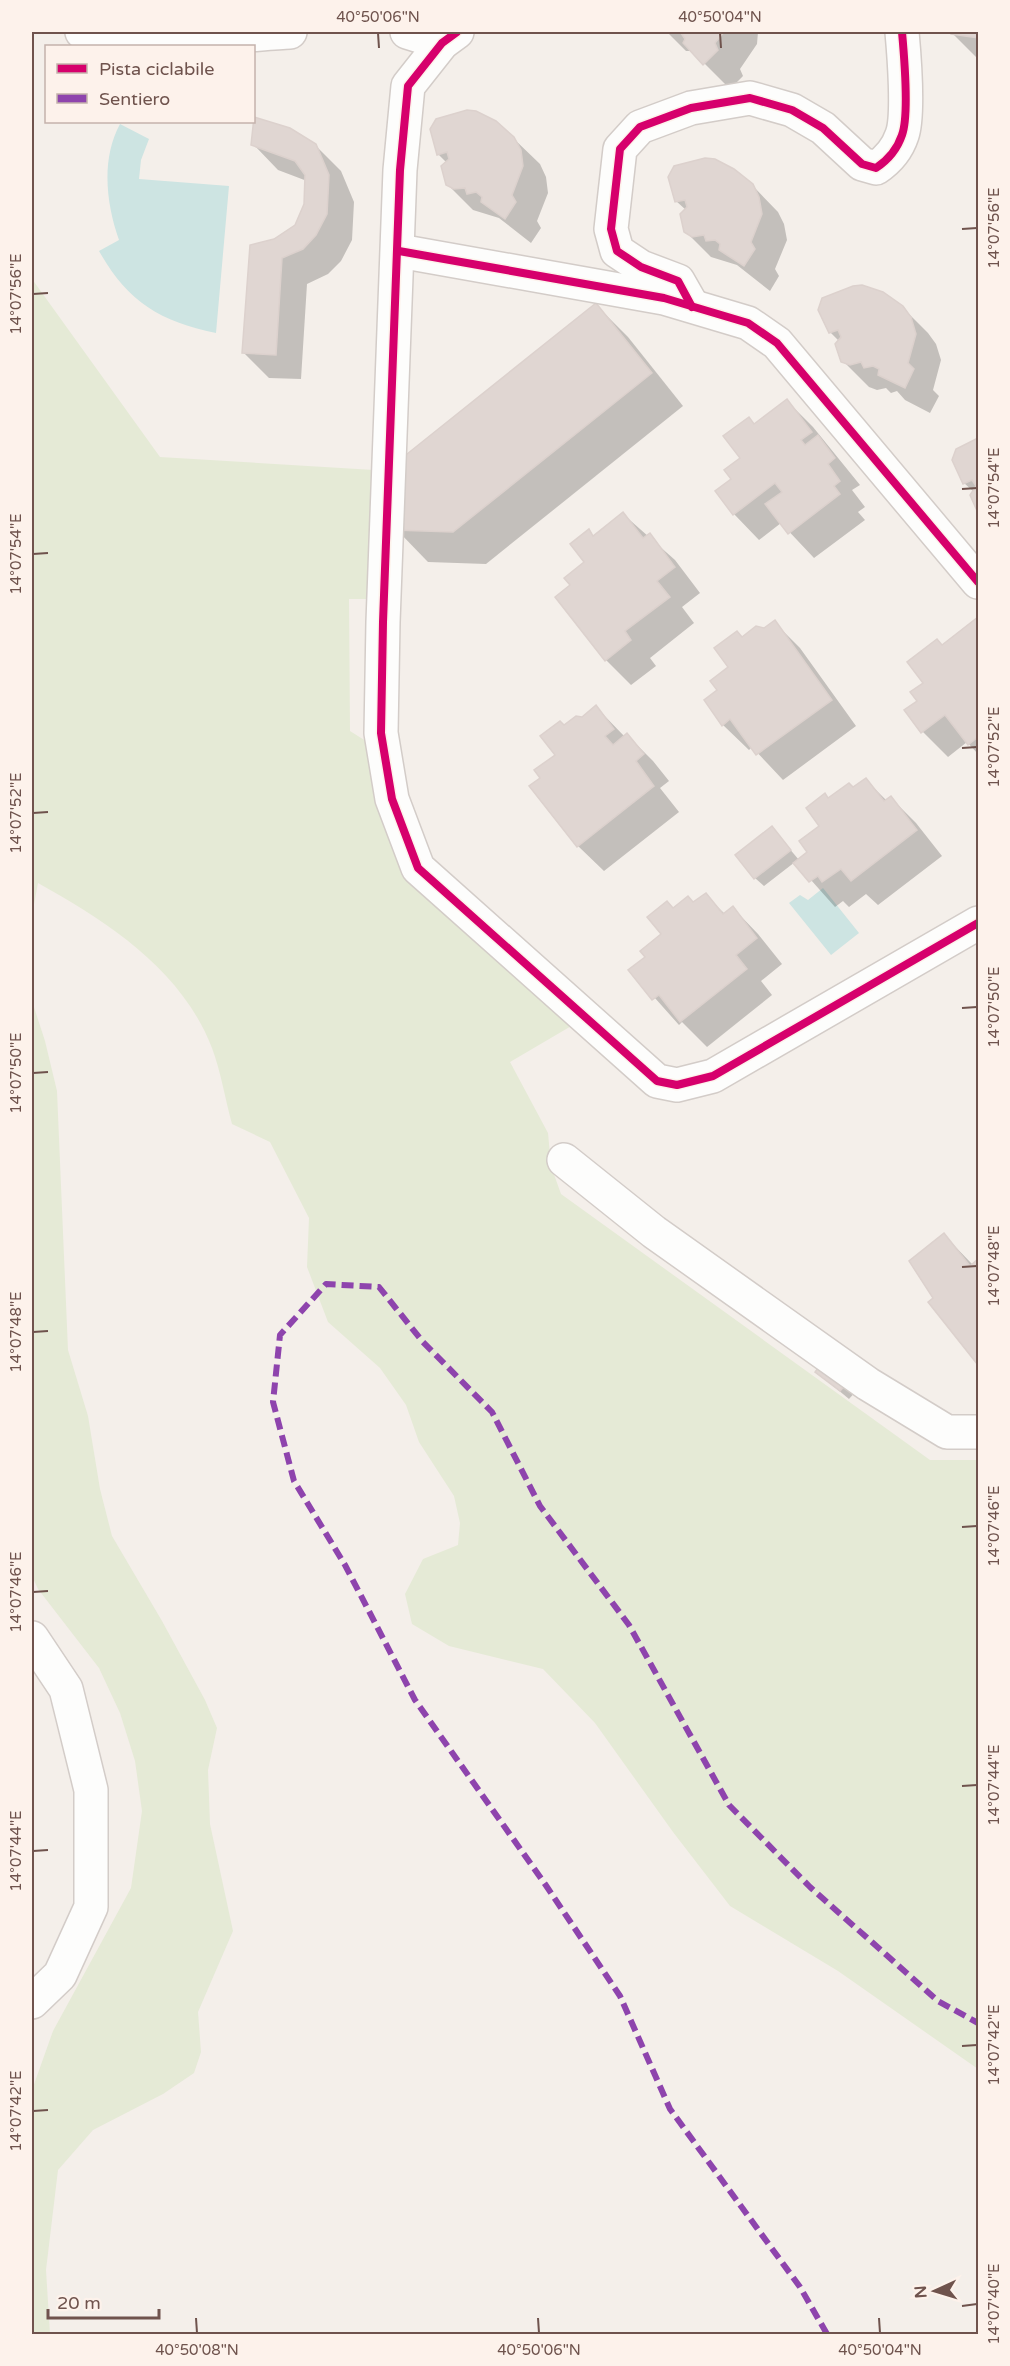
<svg xmlns="http://www.w3.org/2000/svg" width="1010" height="2366" viewBox="0 0 1010 2366" font-family="'Varela Round',sans-serif">
<rect width="100%" height="100%" fill="#f4efea"/>
<!-- green -->
<g fill="#e5ead6">
<path d="M32 279 160 457 374 470 370 599H349L350 731 369 743 399 864 573 1025 510 1062 548 1133 551 1166 561 1194 930 1460H978V2069L838 1971 730 1906 673 1832 595 1723 543 1669 449 1646 412 1624 405 1594 423 1559 458 1545 460 1523 454 1496 419 1442 406 1405 380 1368 328 1322 307 1267 309 1218 270 1142 232 1124C225 1099 221 1072 212 1048 182 970 108 922 38 883L32 915Z"/>
<path d="M32 1001 45 1041 57 1091 68 1350 88 1416 100 1489 112 1536 162 1621 205 1700 217 1728 208 1770 210 1824 233 1931 198 2012 201 2052 194 2073 163 2094 93 2130 58 2170 46 2270 50 2334H32V2090L53 2031 131 1888 142 1811 135 1761 120 1713 99 1668 38 1589 32 1576Z"/>
</g>
<!-- water -->
<g fill="#cde4e2">
<path d="M120 124 149 139 141 160 139 179 229 186 216 333C159 321 128 302 99 251L119 240C106 203 101 159 120 124Z"/>
<path d="M823 888 859 933 831 955 789 903 800 895 808 900Z"/>
</g>
<!-- shadow -->
<g fill="#0003">
<path d="M667 32H758L757 44 740 69 743 76 730 89 692 51H686Z"/>
<path d="M951 32H978V59Z"/>
<path d="M513 138 540 164 546 177 548 193 537 221 541 228 531 243 499 218 473 210 447 184V163L438 154Z"/>
<path d="M253 144 315 145 341 171 354 202 352 240 341 261 328 274 307 284 301 379 269 378 243 352 274 240 297 226 305 205 307 181 278 170Z"/>
<path d="M752 185 778 212 784 224 787 240 775 269 779 276 770 291 737 265 711 257 685 231 686 210 676 201Z"/>
<path d="M596 305 628 337 683 406 486 564 428 562 396 529Z"/>
<path d="M902 307 928 333 936 344 941 360 933 390 939 396 930 413 905 400 897 391 891 393 886 388 877 390 869 387 843 361 839 341 830 332Z"/>
<path d="M787 401 813 427 860 485 852 490 865 507 858 512 865 520 814 558 781 523 759 540 734 514 733 480 755 426Z"/>
<path d="M978 440V512L972 495 974 492 964 483 957 450Z"/>
<path d="M623 514 675 560 700 593 682 607 694 623 650 658 656 666 631 685 606 660 572 586 586 562 588 531 594 537Z"/>
<path d="M978 619V754L967 742 948 757 923 732 919 701 942 647Z"/>
<path d="M774 622 800 648 856 726 783 780 752 747 749 750 723 725 719 690 743 638 764 630Z"/>
<path d="M596 707 625 737 627 735 653 761 669 781 660 788 679 812 604 871 578 846 542 778 557 755 564 727 582 718Z"/>
<path d="M866 780 887 801 891 798 916 823 942 856 878 905 866 894 849 907 843 901 835 907 795 862 764 886 755 878 772 828 799 860 809 852 829 800 853 789Z"/>
<path d="M705 895 725 914 733 908 758 934 782 964 761 981 772 995 707 1047 682 1022 679 1025 630 970 647 957 663 935 673 909 694 903Z"/>
<path d="M944 1235 973 1265 978 1261V1364L930 1302 935 1298Z"/>
<path d="M826 1380 857 1390 849 1399Z"/>
</g>
<!-- building -->
<g fill="#e0d6d2" stroke="#dcd1cd" stroke-width="1.5">
<path d="M671 32H724L715 43 718 50 703 65 683 43 685 39 681 33Z"/>
<path d="M949 32H978V38L951 34Z"/>
<path d="M467 110 476 111 496 121 514 137 521 150 523 166 512 195 516 202 505 219 481 202 482 197 476 192 467 194 465 188 454 189 446 185 441 166 449 159 447 152 437 155 430 129 436 119Z"/>
<path d="M254 117 290 128 316 144 329 175 327 214 316 235 303 249 282 258 276 355 242 353 250 245 274 239 295 225 304 204 305 175 295 161 251 145Z"/>
<path d="M705 158 715 159 734 169 753 184 759 197 762 214 751 242 755 249 744 266 719 250 720 244 715 240 706 241 704 235 692 237 684 232 680 214 687 207 685 200 675 202 668 177 674 166Z"/>
<path d="M862 285 883 292 903 306 911 317 916 334 908 363 914 369 905 388 878 375 879 369 873 366 864 368 861 362 850 365 841 362 835 344 841 337 838 330 829 333 818 310 822 298 853 286Z"/>
<path d="M596 303 652 373 453 532 394 530 397 462Z"/>
<path d="M787 399 812 432 801 440 805 445 818 435 835 458 828 464 840 481 834 486 840 494 788 534 765 504 782 492 775 483 733 515 715 491 731 479 724 470 740 458 723 436 749 417 754 424Z"/>
<path d="M978 438V513L970 495 976 486 972 480 963 484 952 460 956 449Z"/>
<path d="M623 512 643 538 650 533 675 567 657 581 670 597 625 631 631 640 605 661 555 597 570 585 564 578 584 562 570 544 589 529 593 536Z"/>
<path d="M978 617V737L968 745 945 715 921 733 904 710 917 701 910 692 923 683 907 662 937 639 942 645Z"/>
<path d="M775 620 832 700 756 755 730 719 722 726 704 700 717 690 710 681 728 667 714 648 737 631 742 637 756 626 764 628Z"/>
<path d="M596 705 614 729 605 736 613 745 627 733 644 754 636 761 654 786 577 847 529 786 540 778 534 770 555 755 540 736 560 721 564 725 576 716 582 717Z"/>
<path d="M866 778 884 801 891 796 917 830 851 881 841 869 822 882 818 876 809 882 793 863 807 852 799 841 819 826 806 808 825 793 828 798 849 783 853 787Z"/>
<path d="M772 826 791 850 754 879 735 855Z"/>
<path d="M706 893 723 914 733 906 757 938 736 955 747 969 680 1022 659 995 652 1000 628 970 645 957 640 951 661 934 647 917 667 901 673 908 688 896 693 902Z"/>
<path d="M944 1233 970 1266 978 1259V1365L928 1302 933 1298 909 1261Z"/>
<path d="M824 1360 850 1380 840 1391 815 1372Z"/>
</g>
<g fill="none" stroke-linecap="round" stroke-linejoin="round">
<defs>
<g id="minor">
<path d="M82 32C109 49 250 34 290 32"/>
<path d="M407 32 442 43"/>
<path d="M457 32 442 43 408 86 400 170 383 622 381 733 392 799 418 868 657 1081 677 1085 713 1076 978 923"/>
<path d="M399 251 664 298 748 323 777 343 978 582"/>
<path d="M690 302 678 281 641 267 617 251 611 229 620 149 640 127 691 108 750 98 792 110 823 128 862 164 876 168C888 160 897 150 902 135 909 116 904 54 902 32"/>
<path d="M564 1160 654 1232 868 1384 947 1432H978"/>
<path d="M32 1638 66 1689 91 1790V1907L60 1975 32 2002"/>
</g>
</defs>
<!-- minor casing -->
<use href="#minor" stroke="#d3ccc8" stroke-width="36"/>
<!-- minor -->
<use href="#minor" stroke="#fdfdfc" stroke-width="33"/>
<!-- quiet -->
<path stroke="#8e44ad" stroke-width="6" stroke-dasharray="12 6" stroke-linecap="butt" d="M827 2334 800 2287 670 2109 620 1996 545 1884 415 1700 345 1565 294 1481 273 1402 280 1335 326 1284 379 1287 423 1342 492 1412 540 1506 629 1625 729 1805 810 1887 938 2001 978 2023"/>
<defs>
<g id="cycleway">
<path d="M457 32 442 43 408 86 400 170 383 622 381 733 392 799 418 868 657 1081 677 1085 713 1076 978 923"/>
<path d="M399 251 664 298 748 323 777 343 978 582"/>
<path d="M692 307 678 281 641 267 617 251 611 229 620 149 640 127 691 108 750 98 792 110 823 128 862 164 876 168C888 160 897 150 902 135 909 116 904 54 902 32"/>
</g>
</defs>
<!-- cycleway casing -->
<use href="#cycleway" stroke="#fdf2eb" stroke-width="11"/>
<!-- cycleway -->
<use href="#cycleway" stroke="#d6006c" stroke-width="8"/>
</g>
<!-- ticks -->
<path fill="none" stroke="#6f534d" stroke-width="2" d="M378 33 379 48M720 33 721 48M962 229 977 228M33 294 48 293M962 489 977 488M33 554 48 553M962 748 977 747M33 813 48 812M962 1008 977 1007M33 1073 48 1072M962 1267 977 1266M33 1332 48 1331M962 1527 977 1526M33 1592 48 1591M962 1786 977 1785M33 1851 48 1850M962 2046 977 2045M33 2111 48 2110M962 2306 977 2304M196 2318 197 2333M538 2318 539 2333M879 2318 880 2333"/>
<!-- border -->
<rect width="1010" height="2366" fill="none" stroke="#fdf2eb" stroke-width="66"/>
<!-- legend -->
<rect x="45" y="45" width="210" height="78" fill="#fdf2eb" stroke="#c4b2ac" stroke-width="1.5"/>
<rect x="57" y="64" width="30" height="9" fill="#d6006c" stroke="#c4b2ac" stroke-width="1.5"/>
<text x="99" y="75" font-size="18" fill="#6f534d">Pista ciclabile</text>
<rect x="57" y="94" width="30" height="9" fill="#8e44ad" stroke="#c4b2ac" stroke-width="1.5"/>
<text x="99" y="105" font-size="18" fill="#6f534d">Sentiero</text>
<!-- north arrow -->
<g transform="translate(935 2291) rotate(266)" stroke="#fdf2eb" stroke-width="4.5" paint-order="stroke">
<path d="M0-4.5L10 22L0 15L-10 22Z" fill="#6f534d"/>
<text y="-9" font-size="16" font-weight="bold" text-anchor="middle" fill="#6f534d">N</text>
</g>
<!-- scale -->
<path d="M48 2309v9h111v-9" fill="none" stroke="#6f534d" stroke-width="3"/>
<text x="57" y="2309" font-size="18" fill="#6f534d" stroke="#fdf2eb" stroke-width="4.5" paint-order="stroke">20 m</text>
<rect x="33" y="33" width="944" height="2300" fill="none" stroke="#6f534d" stroke-width="2"/>
<g font-size="15" text-anchor="middle" fill="#6f534d">
<text x="378" y="22">40°50'06"N</text>
<text x="720" y="22">40°50'04"N</text>
<text transform="translate(994 228) rotate(-90)" y="5">14°07'56"E</text>
<text transform="translate(16 294) rotate(-90)" y="5">14°07'56"E</text>
<text transform="translate(994 488) rotate(-90)" y="5">14°07'54"E</text>
<text transform="translate(16 554) rotate(-90)" y="5">14°07'54"E</text>
<text transform="translate(994 747) rotate(-90)" y="5">14°07'52"E</text>
<text transform="translate(16 813) rotate(-90)" y="5">14°07'52"E</text>
<text transform="translate(994 1007) rotate(-90)" y="5">14°07'50"E</text>
<text transform="translate(16 1073) rotate(-90)" y="5">14°07'50"E</text>
<text transform="translate(994 1266) rotate(-90)" y="5">14°07'48"E</text>
<text transform="translate(16 1332) rotate(-90)" y="5">14°07'48"E</text>
<text transform="translate(994 1526) rotate(-90)" y="5">14°07'46"E</text>
<text transform="translate(16 1592) rotate(-90)" y="5">14°07'46"E</text>
<text transform="translate(994 1785) rotate(-90)" y="5">14°07'44"E</text>
<text transform="translate(16 1851) rotate(-90)" y="5">14°07'44"E</text>
<text transform="translate(994 2045) rotate(-90)" y="5">14°07'42"E</text>
<text transform="translate(16 2111) rotate(-90)" y="5">14°07'42"E</text>
<text transform="translate(994 2304) rotate(-90)" y="5">14°07'40"E</text>
<text x="197" y="2355">40°50'08"N</text>
<text x="539" y="2355">40°50'06"N</text>
<text x="880" y="2355">40°50'04"N</text>
</g>
</svg>
